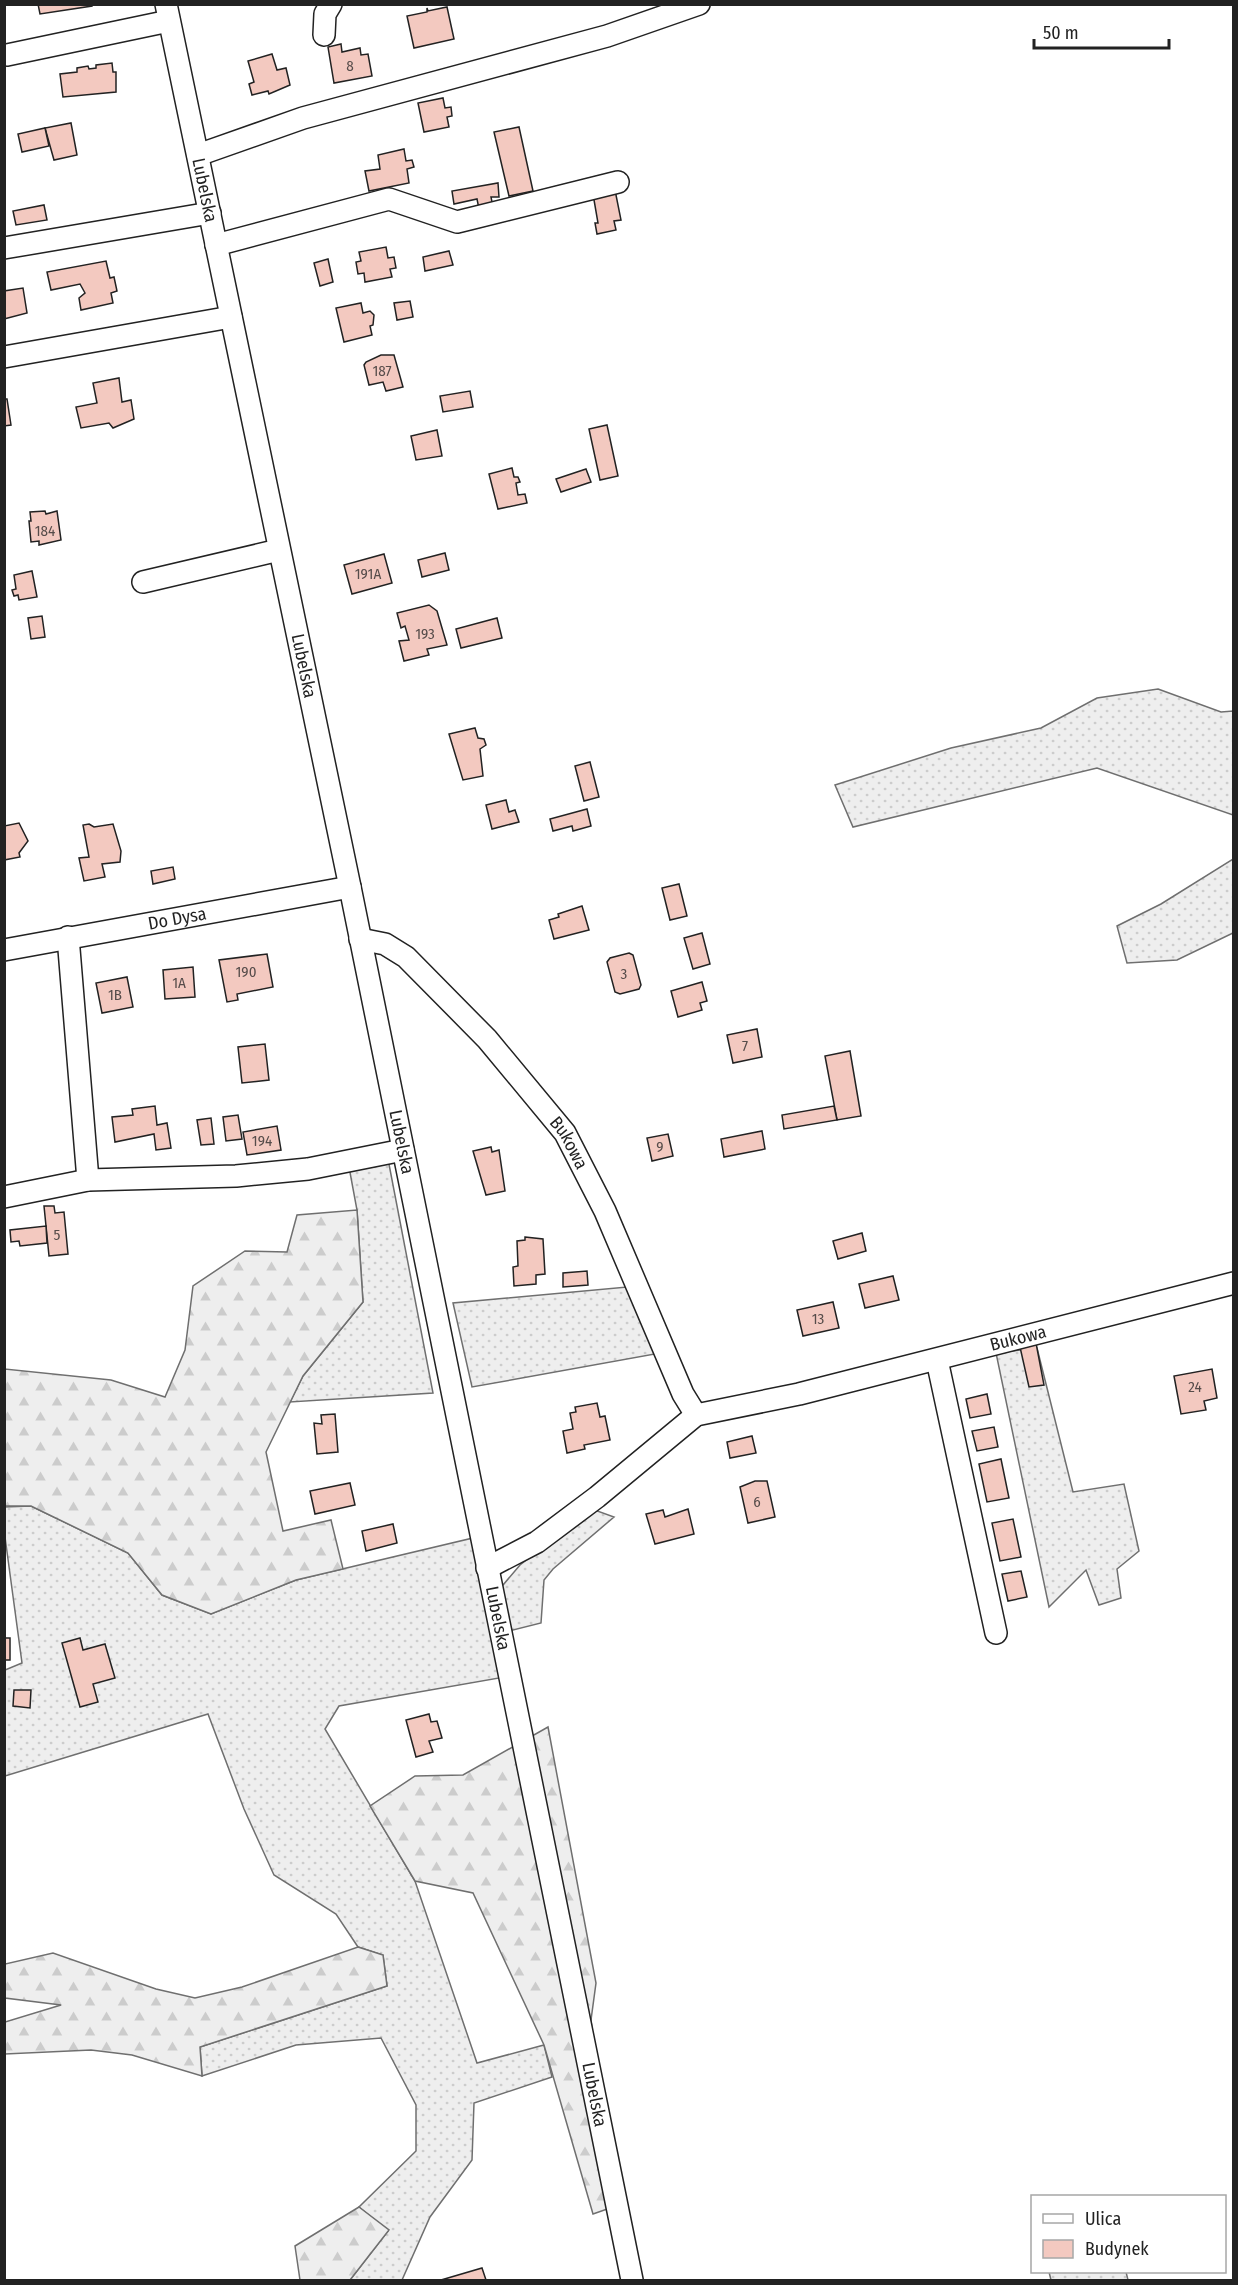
<svg xmlns="http://www.w3.org/2000/svg" width="1238" height="2285" viewBox="0 0 1238 2285" font-family="'Fira Sans Condensed',sans-serif">
<defs>
<pattern id="grass-dots" width="8" height="8" patternUnits="userSpaceOnUse" patternTransform="scale(1.5)"><rect width="8" height="8" fill="#eee"/><path d="M2 2h.1M6 6h.1" fill="none" stroke="#ccc" stroke-width="1.8" stroke-linecap="round"/></pattern>
<pattern id="forest-firs" width="22" height="20" patternUnits="userSpaceOnUse" patternTransform="scale(1.5)"><rect width="22" height="20" fill="#eee"/><path d="M5 1l3.5 6h-7zM16 11l3.5 6h-7z" fill="#ccc"/></pattern>
</defs>
<rect width="100%" height="100%" fill="#fff"/>
<!-- grass -->
<g fill="url(#grass-dots)" stroke="#6f6f6f" stroke-width="1.5">
<path d="M1158 689 1221 712 1233 711V815L1097 768 853 827 835 785 951 748 1041 728 1097 698Z"/>
<path d="M1233 859V933L1177 960 1127 963 1117 926 1161 904Z"/>
<path d="M388 1159 433 1393 290 1402 303 1376 363 1302 357 1210 349 1167Z"/>
<path d="M638 1286 666 1352 472 1387 453 1303Z"/>
<path d="M1037 1348 1073 1492 1124 1484 1139 1551 1117 1569 1121 1598 1099 1605 1086 1570 1049 1607 996 1353Z"/>
<path d="M31 1506 128 1553 162 1595 211 1614 296 1580 473 1538 486 1590 503 1585 520 1565 592 1509 614 1517 553 1569 544 1580 541 1623 497 1634 505 1677 339 1706 325 1729 415 1881 477 2063 544 2045 552 2077 474 2103 472 2160 430 2217 402 2280H350L388 2231 359 2207 416 2151V2105L381 2038 296 2045 202 2076 200 2047 387 1986 383 1955 358 1947 336 1914 274 1875 244 1809 208 1714 5 1776V1670L22 1663 5 1537 4 1507Z"/>
<path d="M1049 2272H1126L1128 2280H1051Z"/>
</g>
<!-- forest -->
<g fill="url(#forest-firs)" stroke="#6f6f6f" stroke-width="1.5">
<path d="M357 1210 363 1302 303 1376 266 1452 283 1531 331 1520 343 1569 296 1580 211 1614 162 1595 128 1553 31 1506H5V1369L111 1380 165 1397 185 1350 193 1286 245 1251 287 1252 297 1215Z"/>
<path d="M548 1727 596 1983 591 2020 613 2207 593 2214 544 2045 473 1893 415 1881 370 1806 415 1776 463 1775Z"/>
<path d="M358 1947 383 1955 387 1986 200 2047 202 2076 132 2055 91 2050 5 2054V2022L61 2005 5 1998V1964L53 1953 156 1989 195 1998 242 1987Z"/>
<path d="M359 2207 389 2230 350 2280H300L295 2246Z"/>
</g>
<!-- building -->
<g fill="#f3c9c0" stroke="#222" stroke-width="1.5">
<path d="M38 4H92V6L40 14Z"/>
<path d="M447 7 454 39 414 48 407 16 427 12V8L428 11Z"/>
<path d="M341 44 342 52 360 48 361 55 368 54 372 76 334 83 328 47Z"/>
<path d="M272 54 277 70 286 68 290 85 269 94 268 91 252 95 249 84 254 82 248 61Z"/>
<path d="M112 63 113 72H116V92L63 97 60 74 77 72V68L88 66 89 69 96 68V65Z"/>
<path d="M443 98 445 108 451 107 452 116 447 117 449 127 424 132 418 103Z"/>
<path d="M71 123 77 155 54 160 45 128Z"/>
<path d="M519 127 533 191 509 196 494 132Z"/>
<path d="M45 128 49 146 22 152 18 134Z"/>
<path d="M404 149 406 161 412 160 414 167 407 169 409 183 369 191 365 171 380 169 378 155Z"/>
<path d="M498 183 499 197H491L493 207 479 209 477 199 454 204 452 191Z"/>
<path d="M615 190 621 220 614 221 616 230 597 234 595 223H598L593 194Z"/>
<path d="M44 205 47 220 16 225 13 211Z"/>
<path d="M386 247 388 258 394 257 396 268 390 269 392 277 365 282 364 273 358 274 356 262 361 261 359 252Z"/>
<path d="M449 251 453 265 425 271 423 257Z"/>
<path d="M328 259 333 282 320 286 314 263Z"/>
<path d="M106 261 110 278 114 277 117 291 111 293 113 303 81 310 79 298 85 293 80 284 51 290 47 272Z"/>
<path d="M23 288 27 313 4 319V291Z"/>
<path d="M410 301 413 317 397 320 394 303Z"/>
<path d="M361 303 363 313 370 311 374 315 373 325 370 326 372 335 344 342 336 308Z"/>
<path d="M381 355H394L403 387 386 391 383 382 369 385 364 365 366 362Z"/>
<path d="M119 378 122 402 131 400 134 419 113 428 109 423 81 428 76 407 97 403 93 383Z"/>
<path d="M470 391 473 407 443 412 440 396Z"/>
<path d="M4 399H7L11 425 4 426Z"/>
<path d="M607 425 618 476 600 480 589 429Z"/>
<path d="M437 430 442 456 416 460 411 436Z"/>
<path d="M512 468 514 477H518L520 482 516 483 518 495 525 494 527 503 498 509 489 474Z"/>
<path d="M586 469 591 482 561 492 556 479Z"/>
<path d="M45 511 46 514 57 511 61 540 39 545V541L31 542 29 521H31L30 512Z"/>
<path d="M445 553 449 570 422 577 418 560Z"/>
<path d="M384 554 392 583 352 594 344 565Z"/>
<path d="M32 571 37 597 19 600 18 595 14 596 12 590 16 589 14 575Z"/>
<path d="M429 605 437 611 447 645 427 649 429 655 404 661 399 641 409 640 405 626 401 628 397 613Z"/>
<path d="M42 616 45 637 31 639 28 618Z"/>
<path d="M497 618 502 638 461 648 456 629Z"/>
<path d="M475 728 478 738 484 739 486 745 480 749 483 776 463 780 449 734Z"/>
<path d="M590 762 599 797 584 801 575 766Z"/>
<path d="M506 800 509 812 515 810 519 822 492 829 486 805Z"/>
<path d="M587 809 591 826 573 831 572 826 553 831 550 819Z"/>
<path d="M19 823 28 841 19 853 20 857 4 860V826Z"/>
<path d="M89 824 94 827 113 824 121 851 120 862 102 864 105 877 84 881 79 858 89 857 83 825Z"/>
<path d="M173 867 175 879 153 884 151 871Z"/>
<path d="M679 884 687 916 670 920 662 888Z"/>
<path d="M582 906 589 930 554 939 549 920 559 917 558 914Z"/>
<path d="M702 933 710 964 693 969 684 938Z"/>
<path d="M629 953 633 955 641 985 639 989 620 994 615 992 607 962 610 958Z"/>
<path d="M267 954 273 987 237 994 238 1000 227 1002 219 960Z"/>
<path d="M193 967 195 997 165 999 163 970Z"/>
<path d="M127 977 133 1007 102 1013 96 983Z"/>
<path d="M702 982 707 1001 700 1003 702 1010 678 1017 671 991Z"/>
<path d="M757 1029 762 1057 733 1063 727 1035Z"/>
<path d="M265 1044 269 1080 242 1083 238 1047Z"/>
<path d="M850 1051 861 1116 837 1120 825 1056Z"/>
<path d="M155 1106 157 1125 167 1123 171 1148 156 1150 154 1134 115 1142 112 1117 133 1115 132 1109Z"/>
<path d="M834 1106 837 1120 784 1129 782 1115Z"/>
<path d="M238 1115 242 1139 226 1141 223 1117Z"/>
<path d="M211 1118 214 1144 201 1145 197 1120Z"/>
<path d="M277 1126 281 1150 247 1155 243 1132Z"/>
<path d="M762 1131 765 1149 724 1157 721 1139Z"/>
<path d="M668 1134 673 1156 652 1161 647 1138Z"/>
<path d="M491 1147 492 1152 499 1150 505 1191 486 1195 473 1151Z"/>
<path d="M44 1206H54L55 1213 64 1212 68 1254 49 1256Z"/>
<path d="M46 1226 47 1243 20 1246 19 1241 11 1242 10 1230Z"/>
<path d="M862 1233 866 1251 838 1259 833 1241Z"/>
<path d="M525 1237 543 1239 545 1274 536 1275V1284L514 1286 513 1267 518 1266 517 1241 525 1240Z"/>
<path d="M587 1271 588 1285 563 1287V1273Z"/>
<path d="M893 1276 899 1300 865 1308 859 1284Z"/>
<path d="M833 1302 839 1328 803 1336 797 1310Z"/>
<path d="M1036 1343 1044 1385 1029 1387 1020 1347Z"/>
<path d="M1212 1369 1217 1398 1204 1401 1206 1410 1181 1414 1174 1376Z"/>
<path d="M987 1394 991 1414 970 1418 966 1399Z"/>
<path d="M597 1403 600 1417 605 1416 610 1440 584 1445 585 1449 567 1453 563 1431 573 1429 570 1413 576 1412 575 1407Z"/>
<path d="M335 1414 338 1452 317 1454 314 1423 322 1424 321 1415Z"/>
<path d="M994 1427 998 1447 977 1451 972 1431Z"/>
<path d="M752 1436 756 1453 730 1458 727 1442Z"/>
<path d="M1001 1459 1009 1498 987 1502 979 1464Z"/>
<path d="M755 1481H767L775 1517 748 1523 740 1487Z"/>
<path d="M350 1483 355 1505 315 1514 310 1491Z"/>
<path d="M688 1509 694 1534 655 1544 646 1514 663 1510 665 1517Z"/>
<path d="M1013 1519 1021 1557 1000 1561 992 1523Z"/>
<path d="M393 1524 397 1543 366 1551 362 1531Z"/>
<path d="M1021 1571 1027 1597 1008 1601 1002 1574Z"/>
<rect x="4" y="1638" width="6" height="22"/>
<path d="M80 1638 83 1650 105 1644 115 1678 93 1684 98 1702 80 1707 62 1643Z"/>
<path d="M14 1690H31L30 1708 13 1706Z"/>
<path d="M429 1714 431 1722 437 1721 442 1738 429 1741 433 1752 416 1757 406 1720Z"/>
<path d="M482 2268 486 2280H441Z"/>
</g>
<g fill="none" stroke-linecap="round" stroke-linejoin="round">
<defs>
<g id="minor">
<path id="s1" d="M166 4 350 887 632 2280"/>
<path d="M324 35 325 14 331 4"/>
<path d="M7 55 169 21"/>
<path d="M198 155 303 118 607 36 699 4"/>
<path d="M216 245 389 199 457 222 618 182"/>
<path d="M4 248 210 213"/>
<path d="M4 357 231 317"/>
<path d="M143 582 279 550"/>
<path d="M68 937 88 1180"/>
<path id="s2" d="M360 939 385 944 406 957 487 1039 565 1133 605 1211 683 1394 696 1415"/>
<path id="s3" d="M4 950 350 887"/>
<path d="M4 1197 88 1180 236 1176 308 1169 403 1150"/>
<path d="M937 1360 996 1633"/>
<path id="s4" d="M487 1568 537 1542 597 1497 696 1415 799 1394 1234 1283"/>
</g>
</defs>
<!-- minor casing -->
<use href="#minor" stroke="#222" stroke-width="24"/>
<!-- minor -->
<use href="#minor" stroke="#fff" stroke-width="21"/>
</g>
<g text-anchor="middle" dominant-baseline="central" stroke-width="4.5" stroke-linejoin="round" paint-order="stroke">
<!-- number labels -->
<g font-size="15" fill="#564c4a">
<text x="350" y="66">8</text>
<text x="382" y="371">187</text>
<text x="45" y="531">184</text>
<text x="368" y="574">191A</text>
<text x="425" y="634">193</text>
<text x="246" y="972">190</text>
<text x="624" y="974">3</text>
<text x="179" y="983">1A</text>
<text x="115" y="995">1B</text>
<text x="745" y="1046">7</text>
<text x="262" y="1141">194</text>
<text x="660" y="1147">9</text>
<text x="57" y="1235">5</text>
<text x="818" y="1319">13</text>
<text x="1195" y="1387">24</text>
<text x="757" y="1502">6</text>
</g>
<!-- street labels -->
<g font-size="18" fill="#222" stroke="#fff">
<text stroke="none"><textPath href="#s1" startOffset="190">Lubelska</textPath></text>
<text stroke="none"><textPath href="#s1" startOffset="676">Lubelska</textPath></text>
<text stroke="none"><textPath href="#s3" startOffset="176">Do Dysa</textPath></text>
<text stroke="none"><textPath href="#s1" startOffset="1162">Lubelska</textPath></text>
<text stroke="none"><textPath href="#s2" startOffset="298">Bukowa</textPath></text>
<text stroke="none"><textPath href="#s4" startOffset="591">Bukowa</textPath></text>
<text stroke="none"><textPath href="#s1" startOffset="1648">Lubelska</textPath></text>
<text stroke="none"><textPath href="#s1" startOffset="2134">Lubelska</textPath></text>
</g>
</g>
<!-- border -->
<rect width="1238" height="2285" fill="none" stroke="#222222" stroke-width="12"/>
<!-- legend -->
<rect x="1031" y="2195" width="195" height="78" fill="#ffffff" stroke="#a7a7a7" stroke-width="1.5"/>
<rect x="1043" y="2214" width="30" height="9" fill="#ffffff" stroke="#a7a7a7" stroke-width="1.5"/>
<text x="1085" y="2225" font-size="18" fill="#222222">Ulica</text>
<rect x="1043" y="2240" width="30" height="18" fill="#f3c9c0" stroke="#a7a7a7" stroke-width="1.5"/>
<text x="1085" y="2255" font-size="18" fill="#222222">Budynek</text>
<!-- scale -->
<path d="M1034 39v9h135v-9" fill="none" stroke="#222222" stroke-width="3"/>
<text x="1043" y="39" font-size="18" fill="#222222" stroke="#ffffff" stroke-width="4.5" paint-order="stroke">50 m</text>
</svg>
